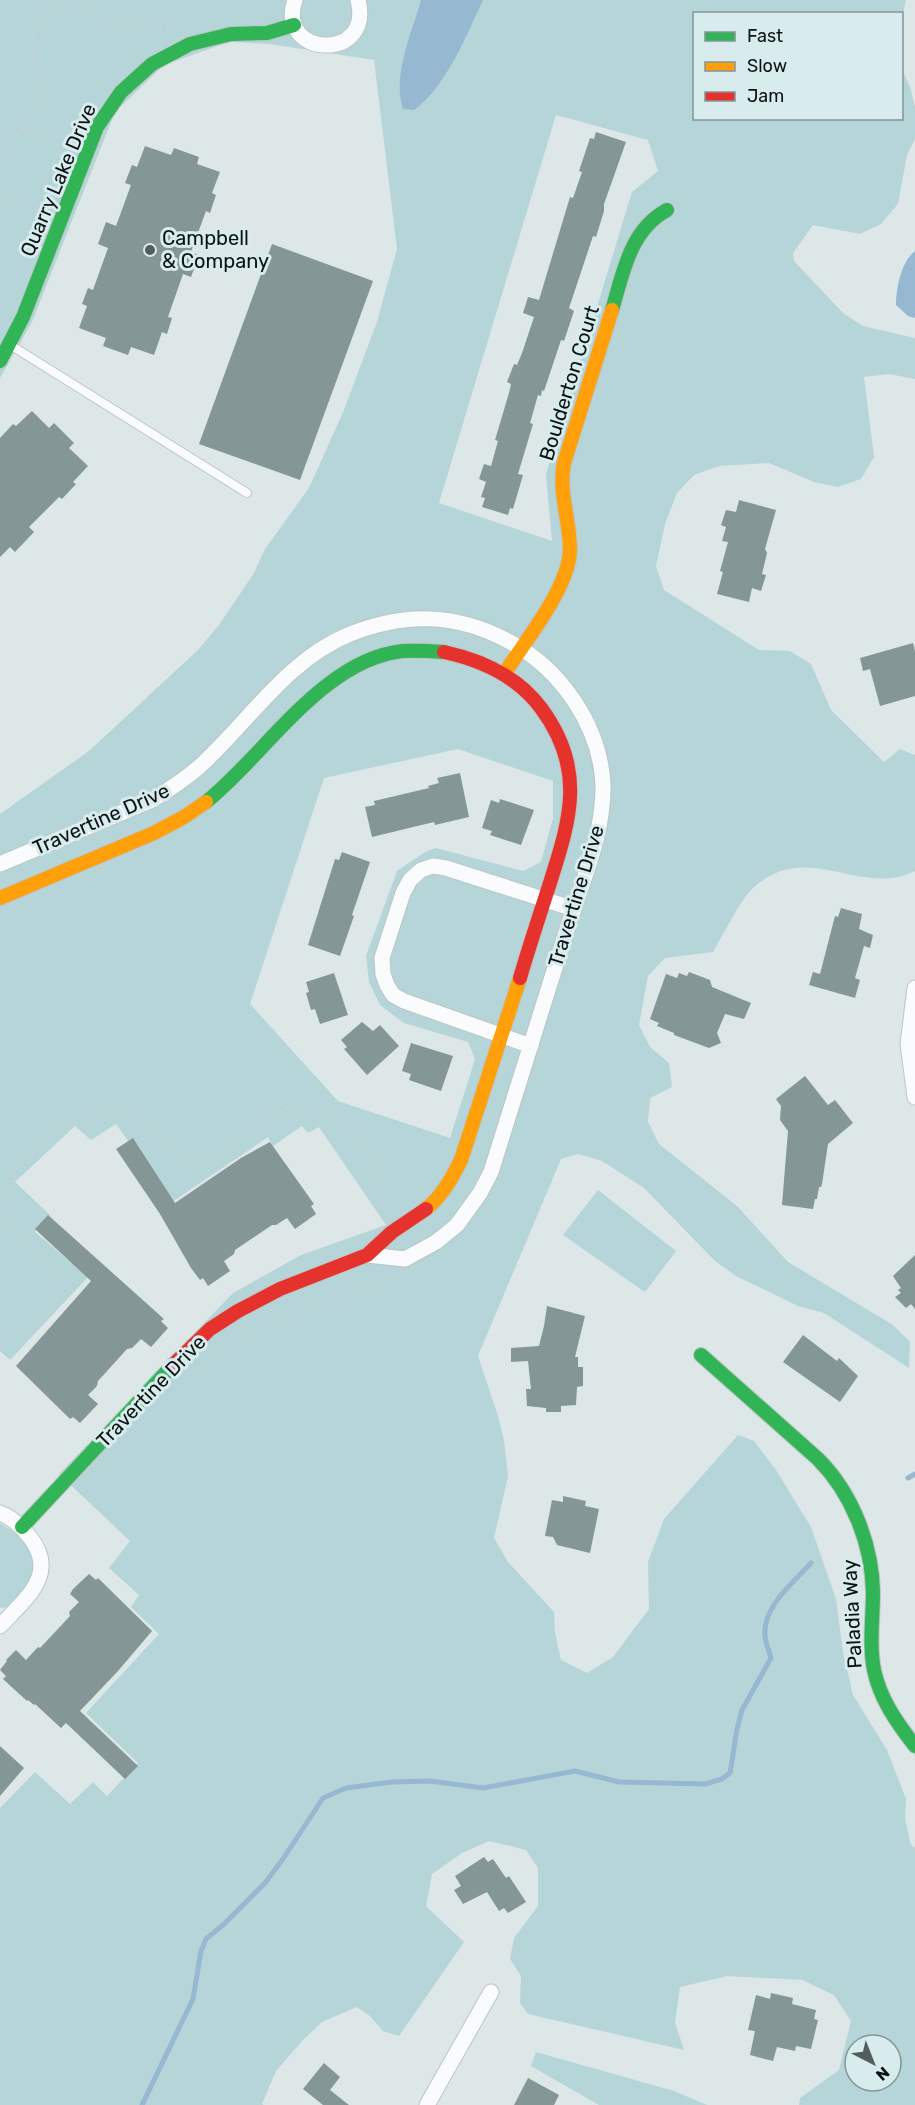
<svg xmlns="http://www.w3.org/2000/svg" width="915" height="2105" viewBox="0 0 915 2105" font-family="Rubik,sans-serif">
<rect width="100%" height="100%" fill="#dde7e8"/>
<!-- green -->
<g fill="#b5d5d9" fill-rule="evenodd">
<path d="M0 0H906L902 18V14H694V118H902V69L910 87 915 107V139L907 155 898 204 881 224 860 234 813 225 793 253 794 261 843 313 863 326 915 338V379L889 374 864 377 874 457 861 479 838 487 814 482 769 463 719 466 694 475 677 493 665 524 656 566 664 590 759 650 790 651 811 664 831 710 884 762 900 749 915 755V871C910 873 904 876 898 877 848 887 801 843 752 889 741 899 722 937 713 952L665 958 648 976 639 1025 650 1047 669 1063 672 1087 650 1098 648 1122 659 1144 737 1206 788 1262 893 1325 910 1342 909 1368 824 1313 798 1306 736 1276 715 1261 644 1188 602 1161 578 1154 561 1159 478 1356 498 1416 504 1440 508 1476 494 1538 508 1562 554 1612 555 1633 561 1660 587 1673 613 1657 649 1609 648 1562 664 1519 738 1435 754 1441 776 1470 811 1527 836 1599 843 1652 853 1695 887 1750 906 1799 905 1819 911 1845 915 1848V2105H799L800 2098 839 2070 851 2021 834 1995 802 1980 727 1976 680 1987 675 2022 684 2050 528 2014 520 2003 521 1976 510 1959 514 1938 538 1906V1868L526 1850 489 1841 462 1853 432 1874 426 1906 464 1942 399 2036 383 2031 370 2016 357 2007 322 2022 303 2040 276 2071 262 2104 264 2105H0V1808L35 1772 70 1804 93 1782 107 1796 138 1763 86 1713 159 1634 131 1607 139 1595 109 1568 130 1541 59 1474 233 1293 301 1255 386 1225 319 1127 308 1133 302 1126 273 1146 268 1137 172 1202 116 1124 91 1140 75 1126 15 1182 50 1215 35 1232 88 1277 10 1360 0 1351V814L89 751 198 650 219 625 254 573 265 549 309 488 344 410 377 322 397 249 374 60 269 44 229 42 164 65 115 112 32 322 0 378ZM556 115 648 140 658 171 632 192 546 474 552 541 439 503ZM458 749 553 781V818L541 862 523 871 436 848 425 852 397 871 366 956 369 982 380 1005 404 1023 468 1042 475 1059 450 1138 338 1101 250 1004 324 778ZM855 2045H891V2081H855Z"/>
<path d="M598 1190 676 1251 645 1292 563 1235Z"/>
<path d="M0 1523C15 1532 38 1548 35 1569 33 1584 18 1597 9 1607L0 1608Z"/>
<path d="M536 2052 674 2091 707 2105H599L531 2066Z"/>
</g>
<!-- water -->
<g fill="#96b8d1">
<path d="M421 0H483C466 36 446 87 414 110L403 109C392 75 412 33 421 0Z"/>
<path d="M915 251V318L908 316 896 305C896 288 901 262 915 251Z"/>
</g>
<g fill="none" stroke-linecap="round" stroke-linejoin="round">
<!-- stream -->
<g stroke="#96b8d1" stroke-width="5">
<path d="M908 1478 915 1474"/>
<path d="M142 2105 193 1999 201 1951 206 1939 223 1925 265 1883 283 1859 323 1798 346 1788 392 1782 430 1781 483 1788 575 1771 619 1782 705 1784 722 1779 730 1773 737 1729 742 1710 771 1658C769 1651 765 1642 765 1635 763 1606 793 1583 811 1563"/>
</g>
</g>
<!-- building -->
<g fill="#849695">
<path d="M596 132 626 142 604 204V211L596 237 593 236 569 308 574 311 564 341 561 340 544 391 542 390 541 396 538 395 530 423 533 424 518 474 523 475 513 509 510 508 508 515 482 507 485 498 481 497 486 482 479 479 484 464 491 466 498 441 495 440 509 393 511 384 507 382 514 364 517 365 522 353 534 317 523 313 528 297 539 300 570 197 573 198 582 172 579 171 590 138 594 139Z"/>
<path d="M145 146 171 155 174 148 199 157 197 164 220 172 212 193 216 195 210 213 206 211 191 252 199 255 191 277 183 274 168 317 172 318 167 334 162 332 154 355 131 347 128 355 103 346 106 338 79 328 87 306 82 304 88 288 93 290 108 248 98 244 106 222 116 226 131 185 125 183 132 165 137 167Z"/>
<path d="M272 244 373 281 300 480 199 444Z"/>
<path d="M32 411 49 428 54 423 74 443 69 448 88 466 73 482 76 484 62 499 59 497 29 527 34 532 15 552 10 547 0 557V438L13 424 16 426Z"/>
<path d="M739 500 776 510 765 549 767 553 762 574 766 575 761 591 752 588 749 602 717 594 723 572 720 571 728 542 722 541 726 527 721 525 726 510 736 512Z"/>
<path d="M913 643 915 651V696L880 706 870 669 863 671 860 658Z"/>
<path d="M460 773 469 817 435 825 434 822 372 837 365 807 375 805 374 801 429 788 428 786 439 783 437 778Z"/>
<path d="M500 799 534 810 521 845 490 835 492 831 482 828 491 800 499 803Z"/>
<path d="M342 852 370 862 352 915 354 916 340 956 308 945 335 859 339 860Z"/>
<path d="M841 908 862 914 859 929 873 935 870 948 864 946 855 978 860 980 855 998 809 985 813 972 820 974 835 916 838 917Z"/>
<path d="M689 972 710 980 712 987 751 1003 744 1019 725 1014 717 1033 721 1043 709 1048 674 1035V1033L657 1026 659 1023 650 1019 666 974 677 978 679 973 687 976Z"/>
<path d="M334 973 348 1015 320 1024 315 1009 311 1010 306 993 309 992 306 982Z"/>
<path d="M362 1022 373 1031 380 1025 399 1046 367 1075 344 1049 347 1047 341 1040Z"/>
<path d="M411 1043 453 1056 441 1091 409 1080 411 1074 402 1071Z"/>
<path d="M805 1076 828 1105 835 1100 853 1123 828 1144 822 1184 821 1187H819L817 1199H815L813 1209 782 1205 788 1131 780 1120 781 1106 776 1099Z"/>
<path d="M133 1138 175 1203 241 1158 270 1142 314 1204 311 1206 316 1214 295 1229 287 1218 276 1225H272L235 1250 234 1254 224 1261 230 1271 208 1286 203 1278 200 1280 191 1268 160 1214 116 1149Z"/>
<path d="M48 1215 164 1319 161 1321 168 1328 151 1347 141 1339 132 1348 127 1349 98 1381 97 1386 88 1395 98 1404 80 1423 73 1417 70 1419 16 1366 91 1281 35 1229Z"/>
<path d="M915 1255V1309L911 1304 906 1308 895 1297 901 1293 898 1290 901 1288 893 1276Z"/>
<path d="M547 1306 585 1316 575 1357H578V1367H583V1386L577 1387 576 1405 561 1406V1412H546V1408L527 1406 526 1389H531L528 1361 511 1362V1348L539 1346 544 1326Z"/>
<path d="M803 1335 837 1361 839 1358 858 1376 840 1402 783 1362Z"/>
<path d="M563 1496 586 1501 585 1506 599 1509 590 1553 557 1545 553 1537 545 1536 552 1500 563 1502Z"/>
<path d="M89 1574 96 1580 98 1578 152 1631 118 1671 80 1711 138 1766 125 1779 66 1723 61 1728 35 1704 34 1705 28 1700 27 1701 3 1679 6 1676 0 1670 7 1661 6 1660 16 1650 26 1660 38 1647 40 1648 70 1616 69 1612 79 1602 70 1594 73 1589Z"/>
<path d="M0 1746 24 1768 0 1796Z"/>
<path d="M484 1857 488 1862 493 1859 506 1878 509 1876 526 1902 508 1913 504 1908 499 1911 487 1892 463 1904 454 1890 461 1886 455 1876Z"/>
<path d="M771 1993 793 1998 792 2004 816 2010 814 2019 818 2020 811 2049 796 2046 795 2051 777 2047 773 2061 750 2055 755 2031 748 2030 756 1995 770 1999Z"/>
<path d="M324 2063 340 2077 330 2090 349 2105H323L303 2089Z"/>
<path d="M528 2078 559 2095 554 2105H514Z"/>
</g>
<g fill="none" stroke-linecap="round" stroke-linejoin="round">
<defs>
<path id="lane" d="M12 346 247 493"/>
<g id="street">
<path d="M295 0C275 57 374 63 358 0"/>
<path d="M0 864 154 799C170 789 185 779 199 767 248 723 286 660 350 634 406 612 457 613 510 642 561 669 600 726 603 784 604 834 583 879 568 926 543 1008 517 1090 491 1172L480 1193 457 1225 436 1242 405 1259 367 1255"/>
<path d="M915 988 908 1044 915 1097"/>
<path d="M531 1046 404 1001 393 995 387 985 383 974 382 958 403 893 410 880 421 870 433 866 446 868 574 909"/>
<path d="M0 1513C12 1517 21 1526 29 1536 60 1574 25 1599 0 1626"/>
<path d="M427 2105 491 1992"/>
</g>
<g id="fast">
<path d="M612 310C623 273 630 230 667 210"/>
<path d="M0 361 23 317 97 127 121 92 152 64 190 44 231 34 267 33 294 25"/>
<path d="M206 802C265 755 323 659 403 651 416 650 431 651 444 652"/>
<path d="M701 1355 818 1459C852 1493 872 1544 873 1592 873 1618 869 1644 874 1670 880 1699 897 1723 915 1746"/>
<path d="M22 1527 172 1366"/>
</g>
<g id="slow">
<path d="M504 674C525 641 569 588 570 550 570 520 558 492 564 463L612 310"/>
<path d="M0 898 154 833 184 817 206 802"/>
<path d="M426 1209C442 1196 452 1178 461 1160L520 978"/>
</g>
<g id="jam">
<path d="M444 652C481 660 518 677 541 708 587 770 570 820 549 886 539 917 529 947 520 978"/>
<path d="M172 1366 210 1329 238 1311 280 1289 367 1255 392 1232 426 1209"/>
</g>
</defs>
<!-- lane casing -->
<use href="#lane" stroke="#bdc5c6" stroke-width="10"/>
<!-- street casing -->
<use href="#street" stroke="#bdc5c6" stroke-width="17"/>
<!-- fast casing -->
<use href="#fast" stroke="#bdc5c6" stroke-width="16"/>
<!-- slow casing -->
<use href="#slow" stroke="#bdc5c6" stroke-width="16"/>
<!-- jam casing -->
<use href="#jam" stroke="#bdc5c6" stroke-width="16"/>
<!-- path -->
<g stroke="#ced1d1" stroke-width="3" stroke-dasharray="1.5 4.5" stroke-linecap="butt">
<path d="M21 130C47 133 54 138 62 163"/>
<path d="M0 151C13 138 32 123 37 105 46 75 14 33 50 11 56 7 64 5 72 5 86 6 97 17 110 21 129 28 148 28 168 31"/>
<path d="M0 197 43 214"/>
<path d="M0 1328 17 1332 36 1324 47 1314 54 1303 57 1284 52 1268 22 1240 11 1224 10 1201 16 1169 56 1129 111 1109 130 1115 144 1124 159 1142 179 1155 208 1160 236 1145 259 1124 289 1107C301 1110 325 1111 335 1117 374 1140 373 1174 385 1213"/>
<path d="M194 1374 233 1342 280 1318 400 1276"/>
</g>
<!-- lane -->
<use href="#lane" stroke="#fafbfc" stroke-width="8"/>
<!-- street -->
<use href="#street" stroke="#fafbfc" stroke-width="15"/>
<!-- fast -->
<use href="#fast" stroke="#30b455" stroke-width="14"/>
<!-- slow -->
<use href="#slow" stroke="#ff9f0a" stroke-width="14"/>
<!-- jam -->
<use href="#jam" stroke="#e5322d" stroke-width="14"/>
</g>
<!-- markers -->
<circle fill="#545d5e" stroke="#d8ebed" stroke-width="2" cx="150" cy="250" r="6"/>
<g text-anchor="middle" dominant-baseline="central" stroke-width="6" stroke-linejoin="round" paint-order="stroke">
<!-- street labels -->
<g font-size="20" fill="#0b1213" stroke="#d8ebed">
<text transform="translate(58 180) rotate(-67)">Quarry Lake Drive</text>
<text transform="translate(569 383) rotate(-73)">Boulderton Court</text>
<text transform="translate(101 819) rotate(-24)">Travertine Drive</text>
<text transform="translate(576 896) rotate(-73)">Travertine Drive</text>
<text transform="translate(151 1391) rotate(-46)">Travertine Drive</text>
<text transform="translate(852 1614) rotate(-93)">Paladia Way</text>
</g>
<!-- poi labels -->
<g font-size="20" fill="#0b1213" stroke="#d8ebed" text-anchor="start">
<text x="162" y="238">Campbell<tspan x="162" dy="23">&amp; Company</tspan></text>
</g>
</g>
<!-- legend -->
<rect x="693" y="12" width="210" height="108" fill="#d8ebed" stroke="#869496" stroke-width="1.5"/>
<rect x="705" y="32" width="30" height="9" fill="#30b455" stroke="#869496" stroke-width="1.5"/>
<text x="747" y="42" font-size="18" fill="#0b1213">Fast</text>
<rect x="705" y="62" width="30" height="9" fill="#ff9f0a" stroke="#869496" stroke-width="1.5"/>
<text x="747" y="72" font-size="18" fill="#0b1213">Slow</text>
<rect x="705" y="92" width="30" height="9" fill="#e5322d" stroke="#869496" stroke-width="1.5"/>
<text x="747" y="102" font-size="18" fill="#0b1213">Jam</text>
<!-- north arrow -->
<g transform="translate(873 2063) rotate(138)"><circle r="28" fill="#d8ebed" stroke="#869496" stroke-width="1.5"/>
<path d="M0-4.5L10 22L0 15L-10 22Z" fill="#545d5e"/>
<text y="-9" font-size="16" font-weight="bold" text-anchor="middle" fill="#0b1213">N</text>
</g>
</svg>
